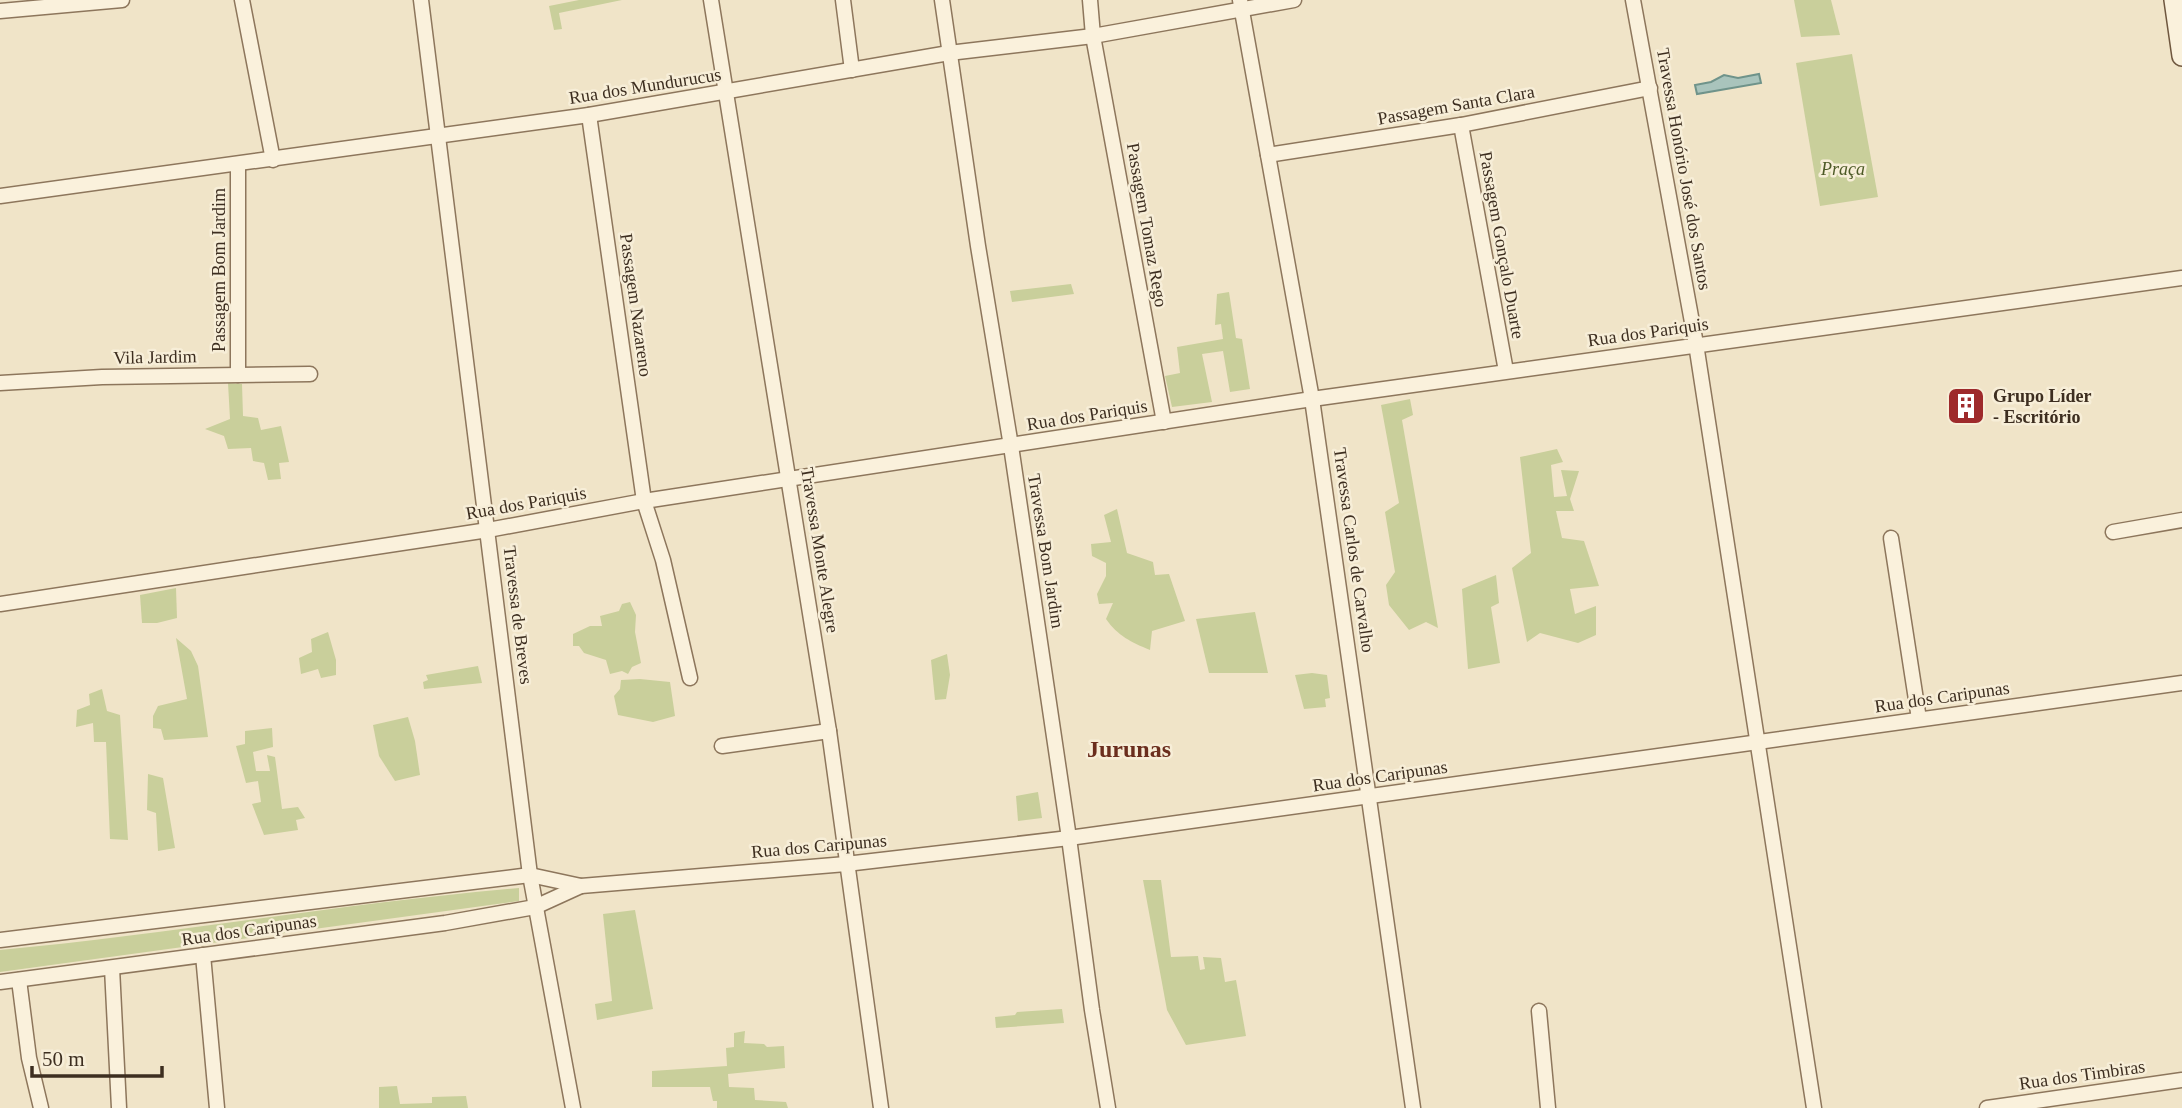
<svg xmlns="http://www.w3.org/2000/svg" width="2182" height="1108" viewBox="0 0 2182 1108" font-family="'Times New Roman',serif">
<rect width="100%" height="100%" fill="#f0e4c8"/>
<!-- green -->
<g fill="#c9cf9b">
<path d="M579 0H622L559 13 562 29 554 30 549 6Z"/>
<path d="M1794 0H1831L1840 35 1801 37Z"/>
<path d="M1852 54 1878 197 1820 206 1796 63Z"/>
<path d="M1071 284 1074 294 1012 302 1010 291Z"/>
<path d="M1229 292 1236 338 1242 339 1250 389 1230 392 1223 351 1202 354 1212 402 1172 407 1165 376 1180 373 1177 347 1223 339 1221 324 1215 325 1217 294Z"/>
<path d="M228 383 242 384 243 416 258 418 261 430 281 426 289 462 279 463 281 479 268 480 264 463 253 461 251 448 228 449 224 436 205 429 230 419Z"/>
<path d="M1410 399 1413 415 1402 420 1438 628 1426 622 1409 630 1389 605 1386 585 1395 572 1385 512 1399 503 1381 405Z"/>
<path d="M1557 449 1563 462 1551 465 1554 497 1567 496 1561 470 1579 471 1570 499 1574 511H1556L1562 538 1584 541 1599 586 1570 589 1575 614 1596 606V635L1578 643 1540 633 1527 642 1512 568 1531 553 1520 457Z"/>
<path d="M1117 509 1127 553 1153 562 1155 575 1169 574 1185 621 1152 631 1150 650C1131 642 1118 636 1106 619L1113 603 1099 604 1097 594 1106 576V563L1092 556 1091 544 1111 542 1104 515Z"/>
<path d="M1496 575 1499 603 1491 607 1500 663 1468 669 1462 589Z"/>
<path d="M176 588 177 618 157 623H142L140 595Z"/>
<path d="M630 602 636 615 635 632 641 663 632 667 628 674 622 671 610 674 606 660 584 653 579 646H573V634L590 626H602L600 616 619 611 622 604Z"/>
<path d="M1255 612 1268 673H1209L1196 619Z"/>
<path d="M328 632 336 660V675L321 678 318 669 301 674 299 658 312 652 311 639Z"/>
<path d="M176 638 191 651 198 666 208 737 164 740 161 729 153 728V716L158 706 187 699Z"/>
<path d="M947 654 950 675 946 699 935 700 931 660Z"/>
<path d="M478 666 482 683 424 689 423 682 428 680 426 675Z"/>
<path d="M1312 673 1327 675 1330 698 1325 699 1326 707 1304 709 1295 675Z"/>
<path d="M640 679 670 682 675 716 653 722 618 715 614 696 620 689 621 680Z"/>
<path d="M102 689 107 711 120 715 128 840 110 839 106 742H94L93 723 76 727 77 710 90 705 89 694Z"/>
<path d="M408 717 415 741 420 775 395 781 379 756 373 725Z"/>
<path d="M272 728 273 747 253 752 256 771H270L267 755 275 757 282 809 298 807 305 818 296 820 298 830 264 835 252 804 261 802 258 781 246 783 236 746 245 744V731Z"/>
<path d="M148 774 163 778 175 848 158 851 156 813 147 810Z"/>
<path d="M1038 792 1042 818 1018 821 1016 796Z"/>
<path d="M1143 880H1161L1171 957 1198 956 1200 970 1205 969 1203 957 1221 958 1225 982 1236 980 1246 1036 1186 1045 1167 1010Z"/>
<path d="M519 888V901L0 972V950C173 934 345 903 519 888Z"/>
<path d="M635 910 653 1009 597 1020 595 1004 612 1001 603 914Z"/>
<path d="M1062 1009 1064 1023 996 1028 995 1017 1015 1015 1017 1012Z"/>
<path d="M745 1031 744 1043 764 1044 767 1047 784 1046 785 1068 728 1074 729 1087 754 1088 755 1100 786 1102 788 1108H717V1101H713L710 1087H652V1071L727 1066 726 1048 734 1047V1033Z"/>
<path d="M397 1086 400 1104 432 1103V1097L466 1096 468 1108H379V1087Z"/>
</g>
<!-- water -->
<path fill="#a9c4bc" stroke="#6f938a" stroke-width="2" d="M1759 74 1761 83 1697 94 1695 85 1711 82 1724 75 1738 78Z"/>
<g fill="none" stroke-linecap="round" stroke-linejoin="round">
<defs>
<g id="street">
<path d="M242 0 273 160"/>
<path d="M421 0 530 875 573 1108"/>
<path d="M711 0 829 731 881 1108"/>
<path d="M843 0 852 70"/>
<path d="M942 0 978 246 1011 446 1069 838 1092 1010 1108 1108"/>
<path d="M1090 0 1093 36 1164 422"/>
<path d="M1240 0 1312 399 1413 1108"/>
<path d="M1633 0 1696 344 1814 1108"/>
<path d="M0 11 122 0"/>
<path d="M589 115 644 501 663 560 690 678"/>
<path d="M1461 125 1506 371"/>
<path d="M1268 155 1461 125 1650 88"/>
<path d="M0 196 589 115 949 53 1093 36 1294 0"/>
<path d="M238 375V165"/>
<path d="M0 383 102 377 310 374"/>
<path d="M2113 532 2182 520"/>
<path d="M1891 538 1919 719"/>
<path d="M0 604 488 530 644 501 1312 399 2182 278"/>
<path d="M722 746 829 731"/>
<path d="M0 940 530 875 581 886 846 864 1069 838 2182 683"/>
<path d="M203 955 217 1108"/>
<path d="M112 968 119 1108"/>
<path d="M19 980 29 1058 41 1108"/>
<path d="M0 982 445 923 535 907 581 886"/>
<path d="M1539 1011 1548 1108"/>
<path d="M1987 1108 2182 1080"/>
</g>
<path id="secondary" d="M2174 0 2182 56"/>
</defs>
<!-- street casing -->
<use href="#street" stroke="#8d765c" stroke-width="17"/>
<!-- secondary casing -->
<use href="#secondary" stroke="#6f573f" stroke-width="22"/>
<!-- street -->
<use href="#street" stroke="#faf1dc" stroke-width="14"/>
<!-- secondary -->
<use href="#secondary" stroke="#faf1dc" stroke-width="19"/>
</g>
<!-- icons -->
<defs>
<symbol id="building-square" viewBox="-11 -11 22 22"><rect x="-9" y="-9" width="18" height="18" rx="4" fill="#9e2a2b" stroke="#f7eed8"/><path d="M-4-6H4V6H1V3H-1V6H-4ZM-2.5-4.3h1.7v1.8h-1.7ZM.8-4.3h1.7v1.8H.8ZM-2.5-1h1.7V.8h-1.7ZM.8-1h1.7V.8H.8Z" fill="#fff"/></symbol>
</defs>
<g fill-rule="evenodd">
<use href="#building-square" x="1944" y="384" width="44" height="44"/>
</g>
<g text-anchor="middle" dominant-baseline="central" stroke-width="5" stroke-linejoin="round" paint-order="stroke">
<!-- street labels -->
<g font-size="18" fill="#3d2e20" stroke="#f7eed8">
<text transform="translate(645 86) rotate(-9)">Rua dos Mundurucus</text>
<text transform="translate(1456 105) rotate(-10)">Passagem Santa Clara</text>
<text transform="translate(1684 169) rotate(80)">Travessa Honório José dos Santos</text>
<text transform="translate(1147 225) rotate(80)">Passagem Tomaz Rego</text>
<text transform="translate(1502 245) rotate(80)">Passagem Gonçalo Duarte</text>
<text transform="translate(219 270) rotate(-90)">Passagem Bom Jardim</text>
<text transform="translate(636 305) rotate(82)">Passagem Nazareno</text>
<text transform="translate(1648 332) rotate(-8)">Rua dos Pariquis</text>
<text transform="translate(155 357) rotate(-1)">Vila Jardim</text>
<text transform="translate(1087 415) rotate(-9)">Rua dos Pariquis</text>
<text transform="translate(526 503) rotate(-10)">Rua dos Pariquis</text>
<text transform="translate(820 550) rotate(81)">Travessa Monte Alegre</text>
<text transform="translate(1354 550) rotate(82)">Travessa Carlos de Carvalho</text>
<text transform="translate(1046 551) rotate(81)">Travessa Bom Jardim</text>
<text transform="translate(518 615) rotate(83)">Travessa de Breves</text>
<text transform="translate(1942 697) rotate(-8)">Rua dos Caripunas</text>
<text transform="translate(1380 776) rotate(-8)">Rua dos Caripunas</text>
<text transform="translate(819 846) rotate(-5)">Rua dos Caripunas</text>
<text transform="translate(249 930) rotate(-8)">Rua dos Caripunas</text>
<text transform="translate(2082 1075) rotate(-8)">Rua dos Timbiras</text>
</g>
<!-- park labels -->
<g font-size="18" font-style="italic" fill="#4d5a26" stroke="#f7eed8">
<text x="1843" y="169">Praça</text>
</g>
<!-- poi labels -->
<g font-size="18" font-weight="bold" fill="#3d2e20" stroke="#f7eed8" text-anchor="start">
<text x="1993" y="396">Grupo Líder<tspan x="1993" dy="21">- Escritório</tspan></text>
</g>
<!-- district labels -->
<g font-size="24" font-weight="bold" fill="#6b2e1e" stroke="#f7eed8">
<text x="1129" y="749">Jurunas</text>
</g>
</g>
<!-- scale -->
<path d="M32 1066v10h130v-10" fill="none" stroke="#3d2e20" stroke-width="3.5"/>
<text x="42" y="1066" font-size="21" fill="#3d2e20" stroke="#f7eed8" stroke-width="5" paint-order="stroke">50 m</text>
</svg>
